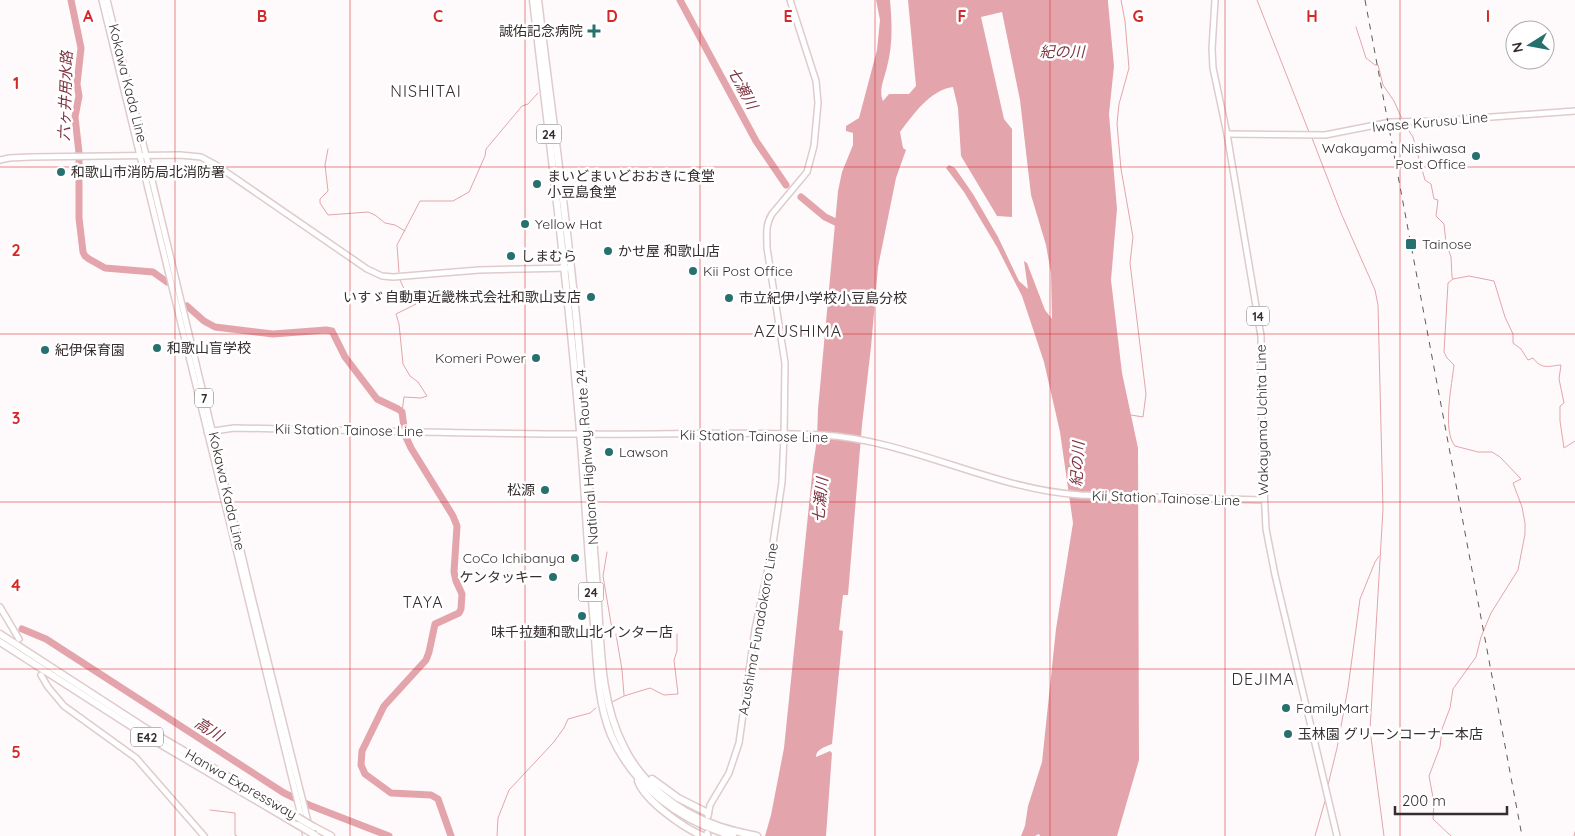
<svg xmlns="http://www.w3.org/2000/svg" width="1575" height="836" viewBox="0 0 1575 836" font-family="Quicksand,'Noto Sans JP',sans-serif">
<rect width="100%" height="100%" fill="#fefafb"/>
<!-- water -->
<path fill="#e3a5ab" d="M876 0H890C892 22 893 45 887 67 885 77 878 90 883 101L889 94H909L916 86 908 0H1108V2L1114 66 1109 114 1117 209 1111 280 1122 373 1138 448 1139 760 1117 836H1040L1039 834 1035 836H1021L1025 826 1028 806 1042 762 1056 629 1073 523 1060 432 1044 362 1022 296 997 247 964 192 946 168 949 165 955 168 973 194 998 237 1019 281 1028 289 1024 261 1027 263 1045 310 1052 319 1051 273 1046 245 1031 195 1020 100 1002 12 981 17 1004 119 1012 129V217L997 216 961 156 958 108 953 87C930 90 913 115 900 132L903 148 906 150 896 178 878 267 871 347 862 425 848 595H843L839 630 843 631 832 744C825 747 816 749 816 757L830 751 832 753 826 836H765L771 815 784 748 813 466 817 439 818 409 838 191 842 172 853 145V133L846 131V126L859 118 877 50 880 20Z"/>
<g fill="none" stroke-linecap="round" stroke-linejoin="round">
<!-- stream -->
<g stroke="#e3a5ab" stroke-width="1">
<path d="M1121 0 1125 21 1129 68 1119 104 1117 124 1121 169 1133 237 1130 263 1146 394 1143 417 1131 415"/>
<path d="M1257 0 1309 132"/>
<path d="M1356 27 1366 58 1375 65H1378L1383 85 1394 101 1402 119"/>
<path d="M1405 125 1413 137 1425 180 1431 184 1434 199 1438 200 1436 216 1444 224 1446 243 1451 257 1452 277 1453 279 1469 276 1494 281 1505 317 1513 334V343L1521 349 1528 360 1533 358C1542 370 1548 366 1561 365L1559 379 1564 403 1560 406V421L1564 448 1575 441"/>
<path d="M1312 138 1341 213 1375 290 1378 305 1383 509 1370 730 1384 836"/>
<path d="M328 149 325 165 328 191 320 199V203L328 215 368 212 375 215 385 223 395 225 405 231"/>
<path d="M399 272 397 245 420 201H453L469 192 485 156 486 149 522 106 528 104 538 93"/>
<path d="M400 280 406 293 416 304 396 314 399 324 403 364 410 376 418 382 427 396 421 398 404 397 402 412"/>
<path d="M607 552 603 576 612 629"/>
<path d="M616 634 622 670 624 695"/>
<path d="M610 703 624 696 650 688 664 695 678 694 674 660 677 651V634"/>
<path d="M1328 785 1337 748 1348 688 1360 599 1375 562 1379 556"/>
<path d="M210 810 235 813V835L237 836"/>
<path d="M497 836 498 818 509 790 553 743 564 728 568 719 590 713 596 708"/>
<path d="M1315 836 1325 801"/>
<path d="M1451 836 1433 819 1434 803 1429 776 1440 747 1442 729 1450 708 1453 689 1476 657 1481 637 1491 613 1518 570 1525 534V523L1522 507 1513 483 1521 479 1500 457 1492 452H1478L1455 446C1442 431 1452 384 1454 365L1447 358 1444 352 1448 283 1453 279"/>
<path d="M1574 836 1575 832"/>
</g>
<!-- river -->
<g stroke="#e3a5ab" stroke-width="7">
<path d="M71 0 81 48 77 84 79 96 75 117 79 153V218L83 252 85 256 89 259 105 268 153 272 167 282"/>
<path d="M680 0 756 141 786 185"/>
<path d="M801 197 825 217 844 226"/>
<path d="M187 306 204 321 215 327 273 334 326 330 332 331 345 357 377 399 398 409 402 412 404 427"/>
<path d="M405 435 411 448 453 516 457 526 454 572 456 581 462 594 461 609 459 613 435 624 429 652 426 660 384 706 362 751 361 765 365 774 391 793 431 795 438 799 451 836"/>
<path d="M22 629 46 639 284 793 309 805 389 836"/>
</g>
<defs>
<g id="major">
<path d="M102 0 306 836"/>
<path d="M107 0 146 155 253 601 309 826"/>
<path d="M1215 0 1212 49 1213 68 1227 134 1261 336 1262 448 1266 529 1275 575 1337 836"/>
<path d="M1227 134 1325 135 1391 122 1437 121 1575 111"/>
<path d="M0 160 9 158 31 157 180 155 201 157 216 165 367 269 382 276 393 277 479 270 570 268"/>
<path d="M207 432 234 428C350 430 466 434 581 434 661 435 742 431 822 435 911 440 990 489 1080 495L1263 500"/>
<path d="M0 607 19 639"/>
<path d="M41 675 48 687 64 706 136 758 204 836"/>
<path d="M708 816 710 805 729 773 739 743 755 629 772 550 782 482 784 435 785 363 767 248C767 235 765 225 772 214L807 172 814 146 818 103 816 81 790 0"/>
<path d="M707 833 708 836"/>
</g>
<g id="highway">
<path d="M533 0C551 152 570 303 582 456 586 512 589 568 594 624 597 660 597 701 611 735 634 787 680 821 733 836"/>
<path d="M538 0C554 131 573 263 583 395 587 460 592 524 597 589 601 642 599 699 624 747 641 782 676 811 713 824 727 830 742 833 757 836"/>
<path d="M0 634 148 730 297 817"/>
<path d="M0 642 145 735 298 825"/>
<path d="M652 779 678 798 708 813"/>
<path d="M638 781C645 801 684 828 703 836"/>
<path d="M314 827 331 836"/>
</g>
</defs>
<!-- major casing -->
<use href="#major" stroke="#dfcbcc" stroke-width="8"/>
<!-- highway casing -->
<use href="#highway" stroke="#dfcbcc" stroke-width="9"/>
<!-- major -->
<use href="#major" stroke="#fff" stroke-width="5"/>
<!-- highway -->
<use href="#highway" stroke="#fff" stroke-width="6"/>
<!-- rail -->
<path stroke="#60595a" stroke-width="1" stroke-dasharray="6 6" stroke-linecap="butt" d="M1365 0 1522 836"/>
<defs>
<g id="highway-bridge">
<path d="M297 817 314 827"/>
<path d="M298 825 315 835"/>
</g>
</defs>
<!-- highway-bridge casing -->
<use href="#highway-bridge" stroke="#dfcbcc" stroke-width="9" stroke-linecap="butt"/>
<!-- highway-bridge -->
<use href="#highway-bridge" stroke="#fff" stroke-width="6"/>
</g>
<!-- grid -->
<path fill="none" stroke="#d62828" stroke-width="1" stroke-opacity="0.55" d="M175 0V836M350 0V836M525 0V836M700 0V836M875 0V836M1050 0V836M1225 0V836M1400 0V836M0 167H1575M0 334H1575M0 502H1575M0 669H1575"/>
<!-- markers -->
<g fill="#26706e" stroke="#fff" stroke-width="2">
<path d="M591.5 23.5h5v5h5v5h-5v5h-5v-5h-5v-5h5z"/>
<circle cx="1476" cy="156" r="5"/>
<circle cx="61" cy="172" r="5"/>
<circle cx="537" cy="184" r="5"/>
<circle cx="525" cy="224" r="5"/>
<rect x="1405" y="238" width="12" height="12" rx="2.5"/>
<circle cx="608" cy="251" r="5"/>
<circle cx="511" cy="256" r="5"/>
<circle cx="693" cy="271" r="5"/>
<circle cx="591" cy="297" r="5"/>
<circle cx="729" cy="298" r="5"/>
<circle cx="157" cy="348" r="5"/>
<circle cx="45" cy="350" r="5"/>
<circle cx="536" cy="358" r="5"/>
<circle cx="609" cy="452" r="5"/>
<circle cx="545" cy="490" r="5"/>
<circle cx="575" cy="558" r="5"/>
<circle cx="553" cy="577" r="5"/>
<circle cx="582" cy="616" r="5"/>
<circle cx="1286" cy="708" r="5"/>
<circle cx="1288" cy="734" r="5"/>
</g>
<g text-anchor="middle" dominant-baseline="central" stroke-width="5" stroke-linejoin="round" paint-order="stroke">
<!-- shield labels -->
<g fill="#fff" stroke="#726c6d" stroke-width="1">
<rect x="536.5" y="124.5" width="25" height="19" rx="4"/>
<rect x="1247" y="306.5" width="22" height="19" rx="4"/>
<rect x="195" y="388.5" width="18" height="19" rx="4"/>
<rect x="578.5" y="582.5" width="25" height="19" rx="4"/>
<rect x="131" y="727.5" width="32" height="19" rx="4"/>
</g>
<g font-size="12" font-weight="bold" fill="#352d2e">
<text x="549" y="134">24</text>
<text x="1258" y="316">14</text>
<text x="204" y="398">7</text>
<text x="591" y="592">24</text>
<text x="147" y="737">E42</text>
</g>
<!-- poi labels -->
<g font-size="14" fill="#352d2e" stroke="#fff" text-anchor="start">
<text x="583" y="31" text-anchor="end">誠佑記念病院</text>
<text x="1466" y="148" text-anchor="end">Wakayama Nishiwasa<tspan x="1466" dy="16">Post Office</tspan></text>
<text x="71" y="172">和歌山市消防局北消防署</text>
<text x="547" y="176">まいどまいどおおきに食堂<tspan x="547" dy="16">小豆島食堂</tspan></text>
<text x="535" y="224">Yellow Hat</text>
<text x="1422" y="244">Tainose</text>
<text x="618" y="251">かせ屋 和歌山店</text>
<text x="521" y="256">しまむら</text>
<text x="703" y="271">Kii Post Office</text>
<text x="581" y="297" text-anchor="end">いすゞ自動車近畿株式会社和歌山支店</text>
<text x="739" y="298">市立紀伊小学校小豆島分校</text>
<text x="167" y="348">和歌山盲学校</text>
<text x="55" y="350">紀伊保育園</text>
<text x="526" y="358" text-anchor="end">Komeri Power</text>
<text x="619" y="452">Lawson</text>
<text x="535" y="490" text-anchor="end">松源</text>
<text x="565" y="558" text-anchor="end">CoCo Ichibanya</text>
<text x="543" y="577" text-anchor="end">ケンタッキー</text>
<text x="582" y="632" text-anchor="middle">味千拉麺和歌山北インター店</text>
<text x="1296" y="708">FamilyMart</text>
<text x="1298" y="734">玉林園 グリーンコーナー本店</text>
</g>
<!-- street labels -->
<g font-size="14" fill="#352d2e" stroke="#fff">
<text transform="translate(128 83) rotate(76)">Kokawa Kada Line</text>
<text transform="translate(1430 122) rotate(-5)">Iwase Kurusu Line</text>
<text transform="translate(1262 420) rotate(-91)">Wakayama Uchita Line</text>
<text transform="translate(349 430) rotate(1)">Kii Station Tainose Line</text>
<text transform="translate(754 436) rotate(1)">Kii Station Tainose Line</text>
<text transform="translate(587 457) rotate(-94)">National Highway Route 24</text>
<text transform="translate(227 491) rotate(77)">Kokawa Kada Line</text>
<text transform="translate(1166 498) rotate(2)">Kii Station Tainose Line</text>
<text transform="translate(758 629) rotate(-80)">Azushima Funadokoro Line</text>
<text transform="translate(241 784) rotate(30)">Hanwa Expressway</text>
</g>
<!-- water labels -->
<g font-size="15" font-style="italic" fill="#7f3441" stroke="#fff">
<text x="1062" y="51">紀の川</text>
<text transform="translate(743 88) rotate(62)">七瀬川</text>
<text transform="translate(65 96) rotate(-88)">六ヶ井用水路</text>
<text transform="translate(1077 464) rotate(-87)">紀の川</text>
<text transform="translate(820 500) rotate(-85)">七瀬川</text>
<text transform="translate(209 729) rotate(33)">高川</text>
</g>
<!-- quarter labels -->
<g font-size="16" letter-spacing="1" fill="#352d2e" stroke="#fff">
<text x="426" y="91">NISHITAI</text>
<text x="798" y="331">AZUSHIMA</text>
<text x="423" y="602">TAYA</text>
<text x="1263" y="679">DEJIMA</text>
</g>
</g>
<g font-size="16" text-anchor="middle" font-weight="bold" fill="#d62828" stroke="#fff" stroke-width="5" stroke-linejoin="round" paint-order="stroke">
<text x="88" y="22">A</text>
<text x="262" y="22">B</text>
<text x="438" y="22">C</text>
<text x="612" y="22">D</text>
<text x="788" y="22">E</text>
<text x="962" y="22">F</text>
<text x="1138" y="22">G</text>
<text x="1312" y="22">H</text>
<text x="1488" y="22">I</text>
<text x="16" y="89">1</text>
<text x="16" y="256">2</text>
<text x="16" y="424">3</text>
<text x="16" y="591">4</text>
<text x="16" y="758">5</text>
</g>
<!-- north arrow -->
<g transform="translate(1530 45) rotate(259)"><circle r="24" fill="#ffffff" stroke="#aeabab"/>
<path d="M0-4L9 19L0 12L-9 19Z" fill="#26706e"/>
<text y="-8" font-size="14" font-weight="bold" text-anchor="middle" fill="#352d2e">N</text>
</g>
<!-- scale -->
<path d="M1395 806v8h112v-8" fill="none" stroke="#352d2e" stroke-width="2.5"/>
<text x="1402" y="806" font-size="15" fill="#352d2e" stroke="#ffffff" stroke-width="4" paint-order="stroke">200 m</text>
</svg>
